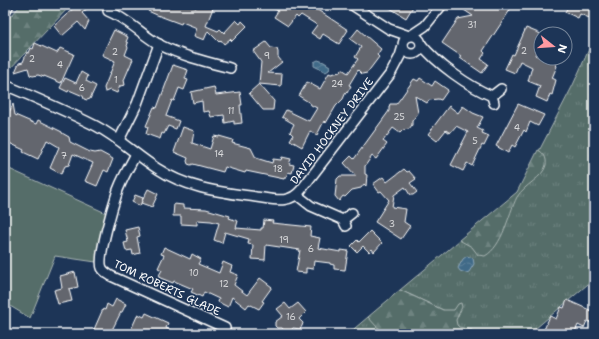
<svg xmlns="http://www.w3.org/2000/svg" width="599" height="339" viewBox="0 0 599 339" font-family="'Shantell Sans',sans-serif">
<defs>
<pattern id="grass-tufts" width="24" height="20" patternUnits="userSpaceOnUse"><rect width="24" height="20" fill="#556d69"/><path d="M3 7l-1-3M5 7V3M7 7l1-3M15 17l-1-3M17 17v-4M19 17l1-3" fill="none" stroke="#6e8380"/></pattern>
<pattern id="forest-firs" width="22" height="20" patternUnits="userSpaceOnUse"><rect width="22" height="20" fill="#556d69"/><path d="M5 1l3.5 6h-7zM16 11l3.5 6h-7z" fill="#6e8380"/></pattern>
<pattern id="water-waves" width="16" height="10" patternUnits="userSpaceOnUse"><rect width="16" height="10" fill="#416b88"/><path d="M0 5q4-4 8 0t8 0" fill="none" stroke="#5e819a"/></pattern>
</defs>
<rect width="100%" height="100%" fill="#1d3557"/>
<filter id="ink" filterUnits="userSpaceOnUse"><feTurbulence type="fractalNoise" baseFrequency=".025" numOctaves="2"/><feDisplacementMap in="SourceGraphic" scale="8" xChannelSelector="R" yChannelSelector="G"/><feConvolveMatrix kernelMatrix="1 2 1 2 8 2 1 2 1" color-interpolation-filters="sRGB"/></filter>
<g filter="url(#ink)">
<!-- grass -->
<g fill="url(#grass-tufts)" stroke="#aab6b4">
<path d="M594 38V279L529 334H444L454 315 400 290 466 235 490 246 573 85Z"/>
<path d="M368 317 405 334H348Z"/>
</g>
<!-- forest -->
<g fill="url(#forest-firs)" stroke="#aab6b4">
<path d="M21 5H71L5 74V28L10 17Z"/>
<path d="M538 150C544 153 547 158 546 165 543 178 525 184 517 197 508 215 503 246 485 256L478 255 472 247 459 240 517 192Z"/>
<path d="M400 290 443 310H454L458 304 461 303 462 307 456 320 457 325 459 327 472 330 474 334H390L377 327 368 317Z"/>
</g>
<!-- park -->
<path fill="#556d69" stroke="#aab6b4" d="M5 167 108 214 96 262 55 256 30 318 5 303Z"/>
<!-- water -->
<g fill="url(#water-waves)" stroke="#8da6b8">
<path d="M318 60 324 62 330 66 329 70 326 72 314 66V62Z"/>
<path d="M467 256 473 258 474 264 469 272 466 273 460 271 458 268 463 259Z"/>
</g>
<!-- building -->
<g fill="#64666e" stroke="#fff">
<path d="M77 5H91L82 13 89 21 85 30 78 22 62 36 54 26Z"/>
<path d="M150 5H189L196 8 197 5H205L213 8 206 26 218 31 220 29 224 33 236 20 240 24 242 21 247 26 232 41 230 39 224 44 221 40 219 42 208 31 204 40 194 36 197 28 182 22 181 24 157 15 148 11Z"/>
<path d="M268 5H310L348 30 339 44 323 34 320 39 311 33 317 25 301 15 298 18 296 16 288 26 274 17 278 11Z"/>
<path d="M385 5H414L406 18Z"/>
<path d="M467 5H504L510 10 483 51 485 53 481 59 488 64 482 73 460 58 461 56 442 43 458 19 473 16 464 10Z"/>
<path d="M569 5H594V20L580 14 578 18 565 12Z"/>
<path d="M526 28 541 34V42L535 55 557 63 556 65 557 66 552 78 556 80 552 95 550 94 547 102 536 97 540 86 528 81 532 67 520 61 515 73 505 69 512 54 514 55Z"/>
<path d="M358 29 381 49 377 55 379 57 367 73 362 74 358 70 349 85 351 86 347 93 346 92 343 99 336 106 326 123 324 121 317 135 310 131 302 147 290 140 293 135 290 132 294 124 282 117 286 110 309 121 317 108 311 105 310 103 299 96 307 82 320 89 329 73 331 74 340 72 342 69 348 73 358 59 355 57 361 47 350 39Z"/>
<path d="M114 30 128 37 126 42 128 43 127 46 128 47 125 55 133 59 124 80 125 85 120 86 117 93 110 90 105 92 104 88 115 61 102 55Z"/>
<path d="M266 42 271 48 277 49 278 52V57L282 62 268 73 282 74 281 86 259 84 261 62 253 51Z"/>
<path d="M35 43 57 53 60 48 74 54 61 83 44 76V77L38 75 33 76 30 75 28 68 15 72 19 63 23 62 27 52 29 53 31 48 33 49Z"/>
<path d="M173 65 188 70 185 79 188 80 184 90 179 88 174 101 172 100 166 116 179 121 176 129 168 126 164 134 162 133 160 139 146 134 148 127 146 126 154 107 157 108Z"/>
<path d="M81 72 88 76 86 81 96 86 90 99 87 100 84 99 83 96 69 90 68 92 60 88 65 78 76 83Z"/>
<path d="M420 78 432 86 435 81 448 90 441 100 438 99 429 100 427 103 415 96 418 113 412 121V125L409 129 403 130 400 133 393 128 383 141 387 144 376 159 372 156 365 166V174L367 175 366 186 364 184 361 188 352 190 345 197 343 196 339 201 335 196 337 179 340 176H356L344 163 351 156 354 159 389 111V107L390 104H396L400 99 414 79 418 81Z"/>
<path d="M259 84 274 101 273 110H263L249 93Z"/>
<path d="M214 87 216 95 240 92 242 105H240L242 123 234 124V121L225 123 224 115 211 117 209 111 203 112 202 101 193 103 191 92Z"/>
<path d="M13 104 15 115 36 124 38 120 62 132V133L69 137 70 142 90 152 95 153 100 152 113 159 108 172 104 170 97 186 85 181 93 163 73 154 69 165 65 166 61 174 50 168 59 147 47 140 38 159 23 152 24 150 5 141V121Z"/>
<path d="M518 104 544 115 538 126 530 122 526 132 524 130 515 147 512 145 508 153 496 146Z"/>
<path d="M449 106 458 113 463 106 473 113 483 117 477 128 483 131 482 133 489 136 484 146 482 145 472 166 467 163 463 171 451 165 468 132 456 126 450 133 446 130 437 141 428 134Z"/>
<path d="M183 127 194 131 192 143 210 149 214 136 219 137V136L233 140 232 143 251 148 256 158 272 163 273 159 281 160 282 157 291 159 289 164 294 165 292 173 288 172 286 178H284V179L246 171 245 173 225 167 223 172 193 164 191 165 188 164 187 161 188 158 174 152Z"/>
<path d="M404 169 407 172 409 171 416 179 410 183 417 192 413 195H410L405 187 394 195 392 207 406 209 404 222 410 226 401 239 375 222 389 200 381 191 379 192 373 184 383 177 387 182Z"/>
<path d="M148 189 158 194 152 207 141 203Z"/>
<path d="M135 195 143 198 140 206 132 202Z"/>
<path d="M174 204 183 205V208L206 209 230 216 229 218 238 221 236 228 261 230V228H263L264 220 273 221 272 223 311 227 310 236 320 238 318 248 341 252V250L348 251 345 270 334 269V265L330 264V263L314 261 313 269 306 268V273L296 272 300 250 266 245 265 260 252 259 253 245 248 244 249 239 225 232 222 243 214 240 219 223 211 221 197 220V225L181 224V216H173Z"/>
<path d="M138 227 140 236 137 237 140 253 133 255 132 250 126 251 124 243 128 242 125 230Z"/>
<path d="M370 231 382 243 374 252 372 249 369 252 363 246 357 252 351 246 357 240 359 242Z"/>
<path d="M164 247 190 259 192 254 201 259 198 264 219 273 223 262 232 266 230 272 238 275 234 285 247 295 260 278 272 287 262 301 264 302 259 309 249 304 246 308 232 297 228 307 218 302 219 299 204 292 202 297 191 292 193 289 174 281 173 283 158 277 162 270 158 268 164 255 161 254Z"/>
<path d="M75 272 78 287 69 289 72 301 58 304 54 290 62 288 60 276Z"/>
<path d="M116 299 126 304 122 312H121L110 334H92L103 309 105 310 107 304 112 307Z"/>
<path d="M567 300 594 312V324L587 321 584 328 578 325 574 334H548L543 332 550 316 556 319 561 307 564 308Z"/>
<path d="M285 303 290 309 298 303 306 312 299 319 303 323 302 326 300 329 293 328 287 334 282 328H277L275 326V322L283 316 277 309Z"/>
<path d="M146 313 168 323 166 328 179 334H129L138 314 144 317Z"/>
</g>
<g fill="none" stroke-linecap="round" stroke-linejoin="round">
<defs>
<g id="minor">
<path d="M352 5 389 29 409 36"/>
<path d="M108 11C128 19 142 35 160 45 182 56 207 62 230 68"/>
<circle cx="412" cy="45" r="9"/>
<path d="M410 36 425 26 442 5"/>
<path d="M421 44C437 64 468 86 492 96"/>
<path d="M5 85C36 98 66 111 96 126 119 138 137 156 158 169 188 189 222 192 256 197 273 199 289 205 301 190L391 73 400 56 403 46"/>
<path d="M494 103 492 96 501 89"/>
<path d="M119 140 137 104 159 44"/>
<path d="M136 154C130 165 123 177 118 190 114 202 97 258 102 268 104 272 108 274 111 276L225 328"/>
<path d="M297 195 311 206 343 220"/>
<path d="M346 226 343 220 352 213"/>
</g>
<path id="secondary" d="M5 9 7 5"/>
</defs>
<!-- minor casing -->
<use href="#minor" stroke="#fff" stroke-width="12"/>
<!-- secondary casing -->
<use href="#secondary" stroke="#fff" stroke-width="15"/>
<!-- minor -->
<use href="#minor" stroke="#1d3557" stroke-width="9"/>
<!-- secondary -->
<use href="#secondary" stroke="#1d3557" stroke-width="12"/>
</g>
</g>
<g text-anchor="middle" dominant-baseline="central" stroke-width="3" stroke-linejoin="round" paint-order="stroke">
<!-- number labels -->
<g font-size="9" fill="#d8d9db">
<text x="472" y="25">31</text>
<text x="524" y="51">2</text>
<text x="115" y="52">2</text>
<text x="267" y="56">9</text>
<text x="32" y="59">2</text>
<text x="60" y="65">4</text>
<text x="116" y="80">1</text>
<text x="337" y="84">24</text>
<text x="82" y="88">6</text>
<text x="231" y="111">11</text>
<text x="399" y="117">25</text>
<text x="517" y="128">4</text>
<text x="475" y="141">5</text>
<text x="219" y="154">14</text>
<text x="64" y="156">7</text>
<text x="278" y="169">18</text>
<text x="392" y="224">3</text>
<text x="284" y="240">19</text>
<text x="311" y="249">6</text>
<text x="194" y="273">10</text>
<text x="224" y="284">12</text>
<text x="291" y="317">16</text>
</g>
<!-- street labels -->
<g font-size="11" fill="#fff" stroke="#1d3557">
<text transform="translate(332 131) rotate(-53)">DAVID HOCKNEY DRIVE</text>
<text transform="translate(167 288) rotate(25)">TOM ROBERTS GLADE</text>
</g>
</g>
<!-- margin -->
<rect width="599" height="339" fill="none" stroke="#1d3557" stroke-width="20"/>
<rect x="10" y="10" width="579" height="319" fill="none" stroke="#fff" stroke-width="1.5" filter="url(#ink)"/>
<!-- north arrow -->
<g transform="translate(553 46) rotate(107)"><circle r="19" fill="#1d3557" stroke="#77869a"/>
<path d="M0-3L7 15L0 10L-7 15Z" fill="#ff9aa2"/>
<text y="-6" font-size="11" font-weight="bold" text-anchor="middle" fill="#ffffff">N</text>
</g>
</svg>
